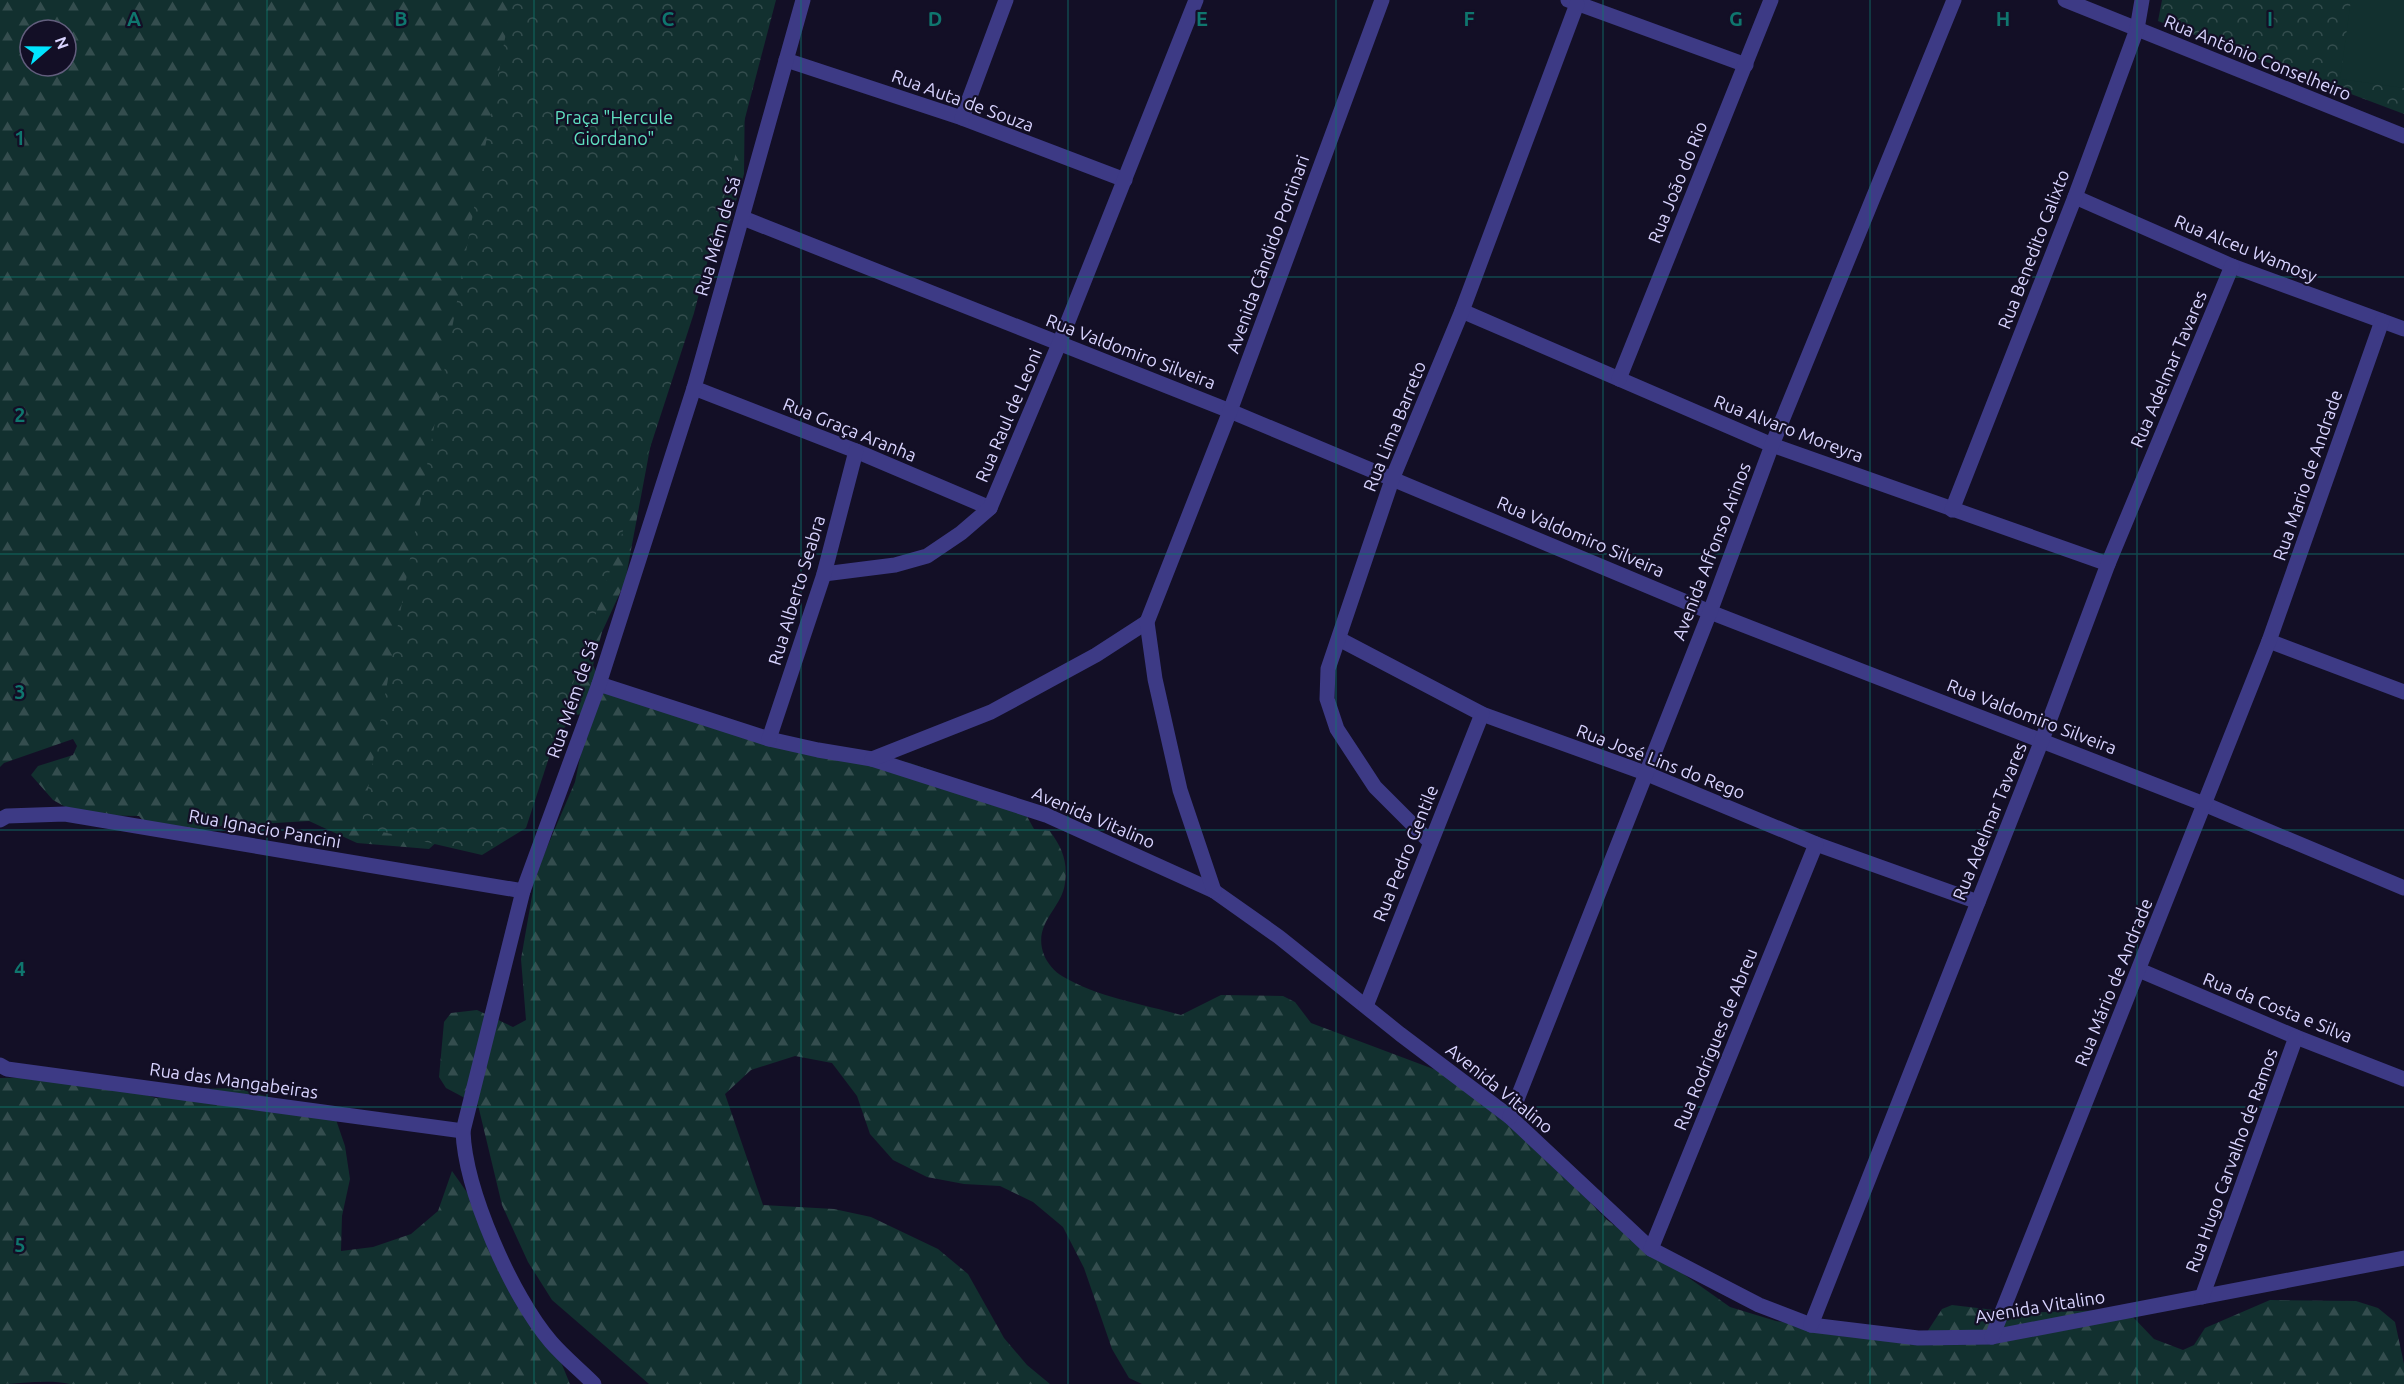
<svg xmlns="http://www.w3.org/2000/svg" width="2404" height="1384" viewBox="0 0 2404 1384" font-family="Ubuntu,sans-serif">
<defs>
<pattern id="forest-firs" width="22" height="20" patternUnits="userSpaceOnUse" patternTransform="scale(1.5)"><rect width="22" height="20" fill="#12302f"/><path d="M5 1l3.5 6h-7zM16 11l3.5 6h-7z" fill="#344d4e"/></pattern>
<pattern id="park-crowns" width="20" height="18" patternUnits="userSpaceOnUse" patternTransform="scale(1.5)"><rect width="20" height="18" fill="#12302f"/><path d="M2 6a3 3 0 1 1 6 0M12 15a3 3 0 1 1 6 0" fill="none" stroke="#344d4e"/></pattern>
</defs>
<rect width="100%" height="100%" fill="#130f26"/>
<!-- forest -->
<g fill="url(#forest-firs)" fill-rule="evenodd">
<path d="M0 0H700L745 83 744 174 726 235 701 265 651 443 625 582 602 632 593 665 597 675 683 713 778 739 910 763 1004 796 1024 811 1034 829 1050 831C1062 848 1068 861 1065 883 1062 909 1032 923 1044 955 1047 963 1055 972 1062 976 1097 997 1142 1004 1181 1015L1221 995 1283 996 1295 1002 1311 1023 1452 1076 1555 1165 1607 1220 1730 1307 1776 1321 1882 1339 1927 1332 1942 1309 1952 1305 2020 1313 2108 1310 2133 1317 2154 1339 2183 1350 2194 1345 2205 1328 2270 1300 2356 1301 2378 1308 2395 1322 2404 1364V1384H1142L1129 1378 1112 1349 1084 1268 1063 1227 1033 1202 1000 1186 964 1184 927 1177 893 1160 870 1134 857 1096 832 1063 795 1056 751 1070 725 1094 763 1205 834 1209 871 1217 938 1249 968 1274 1004 1338 1027 1365 1050 1384H649L552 1300 528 1262 502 1205 478 1105 446 1088 439 1077 444 1022 451 1013 477 1010 513 1027 526 1020 521 959 536 873 575 782 587 724 584 714 574 715 555 740 526 762 429 849 357 843 309 821 221 826 166 837 154 833 139 816 80 815 53 800 31 775 38 766 73 755 77 746 73 739 4 763 0 767ZM30 30H66V66H30Z"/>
<path d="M87 1076 156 1098 193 1089 236 1088 302 1106 332 1108 345 1146 350 1179 342 1216 341 1251 373 1247 411 1234 438 1211 452 1171 471 1198 556 1350 570 1384H70C47 1379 23 1384 0 1384V1078Z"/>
</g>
<!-- park -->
<g fill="url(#park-crowns)">
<path d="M512 0H776L694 313 526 828 482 855 361 827Z"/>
<path d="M2162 0H2404V114L2158 21Z"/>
</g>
<!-- garden -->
<path fill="#12302f" d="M2351 0H2404V88L2340 79Z"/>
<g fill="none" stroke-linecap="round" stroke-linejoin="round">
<!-- minor -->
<g stroke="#3d3a85" stroke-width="15">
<path d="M1568 0 1746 65"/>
<path d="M2065 0 2404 136"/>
<path d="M786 60 962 118 1125 180"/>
<path d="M962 118 1006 0"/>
<path d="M2075 197 2232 266 2404 329"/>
<path d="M743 218 1230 411 1710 612 2204 804 2404 888"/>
<path d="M1462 311 1772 445 2108 564"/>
<path d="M1619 379 1771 0"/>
<path d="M694 388 856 451 990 508"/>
<path d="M1952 510 2075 197 2137 29 2142 0"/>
<path d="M824 574 895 565 927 556 961 533 990 508 1059 344 1196 0"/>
<path d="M1339 639 1482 714 1645 773 1816 844 1978 902"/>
<path d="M2269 641 2404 692"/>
<path d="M599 684 769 739 818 750 872 759 1046 815 1214 891 1279 937 1400 1034 1510 1117 1651 1249 1759 1305 1811 1325 1918 1338 1992 1337 2404 1258"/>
<path d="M769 739 824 574 856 451"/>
<path d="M872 759 991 712 1096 655 1147 622"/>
<path d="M0 820 7 816 65 814 523 891"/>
<path d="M1430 842 1375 787 1337 729 1327 699 1328 669 1393 477 1462 311 1577 4"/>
<path d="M1214 891 1180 790 1155 679 1147 622 1230 411 1382 0"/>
<path d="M2139 970 2296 1037 2404 1079"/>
<path d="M1366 1006 1482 714"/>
<path d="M0 1065 7 1069 463 1131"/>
<path d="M1510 1117 1710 612 1772 445 1954 0"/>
<path d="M1651 1249 1816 844"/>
<path d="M2202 1297 2296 1037"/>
<path d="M1811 1325 2042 740 2108 564 2232 266"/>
<path d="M1992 1337 2269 641 2382 321"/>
<path d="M594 1384C580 1370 564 1357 551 1342 512 1297 465 1190 463 1131L523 891 599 684 694 388 803 0"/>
</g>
</g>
<!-- grid -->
<path fill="none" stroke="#0f766e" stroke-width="1.5" stroke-opacity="0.55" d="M267 0V1384M534 0V1384M801 0V1384M1068 0V1384M1336 0V1384M1603 0V1384M1870 0V1384M2137 0V1384M0 277H2404M0 554H2404M0 830H2404M0 1107H2404"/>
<g text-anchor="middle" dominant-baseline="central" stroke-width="4.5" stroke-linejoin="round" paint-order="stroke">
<!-- street labels -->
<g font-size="18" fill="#d9d4ff" stroke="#130f26">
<text transform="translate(2258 57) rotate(22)">Rua Antônio Conselheiro</text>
<text transform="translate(963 100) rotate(20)">Rua Auta de Souza</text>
<text transform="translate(1677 182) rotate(-68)">Rua João do Rio</text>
<text transform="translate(717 236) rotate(-74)">Rua Mém de Sá</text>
<text transform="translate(2246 248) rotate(22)">Rua Alceu Wamosy</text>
<text transform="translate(2033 249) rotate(-69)">Rua Benedito Calixto</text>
<text transform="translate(1267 254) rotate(-70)">Avenida Cândido Portinari</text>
<text transform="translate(1131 351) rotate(21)">Rua Valdomiro Silveira</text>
<text transform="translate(2168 369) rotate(-67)">Rua Adelmar Tavares</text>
<text transform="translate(1008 415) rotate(-67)">Rua Raul de Leoni</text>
<text transform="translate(1394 426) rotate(-68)">Rua Lima Barreto</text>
<text transform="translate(1789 428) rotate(21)">Rua Alvaro Moreyra</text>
<text transform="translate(850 429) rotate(22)">Rua Graça Aranha</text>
<text transform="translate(2307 475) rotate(-71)">Rua Mario de Andrade</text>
<text transform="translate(1581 536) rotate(23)">Rua Valdomiro Silveira</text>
<text transform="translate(1711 551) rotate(-69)">Avenida Affonso Arinos</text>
<text transform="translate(796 590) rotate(-73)">Rua Alberto Seabra</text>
<text transform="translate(572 699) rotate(-71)">Rua Mém de Sá</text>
<text transform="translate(2032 716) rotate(21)">Rua Valdomiro Silveira</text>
<text transform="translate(1661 761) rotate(21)">Rua José Lins do Rego</text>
<text transform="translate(1094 817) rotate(23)">Avenida Vitalino</text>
<text transform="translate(1989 821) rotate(-68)">Rua Adelmar Tavares</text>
<text transform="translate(265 828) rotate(10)">Rua Ignacio Pancini</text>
<text transform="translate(1405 853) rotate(-68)">Rua Pedro Gentile</text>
<text transform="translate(2113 982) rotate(-68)">Rua Mário de Andrade</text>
<text transform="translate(2278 1007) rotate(22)">Rua da Costa e Silva</text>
<text transform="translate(1715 1039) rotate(-68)">Rua Rodrigues de Abreu</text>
<text transform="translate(234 1080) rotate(8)">Rua das Mangabeiras</text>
<text transform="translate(1500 1088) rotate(39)">Avenida Vitalino</text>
<text transform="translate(2231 1160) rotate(-70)">Rua Hugo Carvalho de Ramos</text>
<text transform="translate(2040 1306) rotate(-9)">Avenida Vitalino</text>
</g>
<!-- park labels -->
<g font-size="18" fill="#5fe0c0" stroke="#130f26">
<text x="614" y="117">Praça "Hercule<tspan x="614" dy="21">Giordano"</tspan></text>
</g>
</g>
<g font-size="20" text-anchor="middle" font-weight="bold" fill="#0f766e" stroke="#130f26" stroke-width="4.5" stroke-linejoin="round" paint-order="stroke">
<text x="134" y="26">A</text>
<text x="401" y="26">B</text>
<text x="668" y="26">C</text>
<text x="935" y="26">D</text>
<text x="1202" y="26">E</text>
<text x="1469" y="26">F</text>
<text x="1736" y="26">G</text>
<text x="2003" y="26">H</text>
<text x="2270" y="26">I</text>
<text x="20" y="145">1</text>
<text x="20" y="422">2</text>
<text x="20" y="699">3</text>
<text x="20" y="976">4</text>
<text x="20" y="1252">5</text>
</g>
<!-- north arrow -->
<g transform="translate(48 48) rotate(70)"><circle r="28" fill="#130f26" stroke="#625e7d" stroke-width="1.5"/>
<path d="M0-4.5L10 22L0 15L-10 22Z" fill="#00e5ff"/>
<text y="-9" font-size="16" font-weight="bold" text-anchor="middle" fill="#d9d4ff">N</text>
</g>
</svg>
